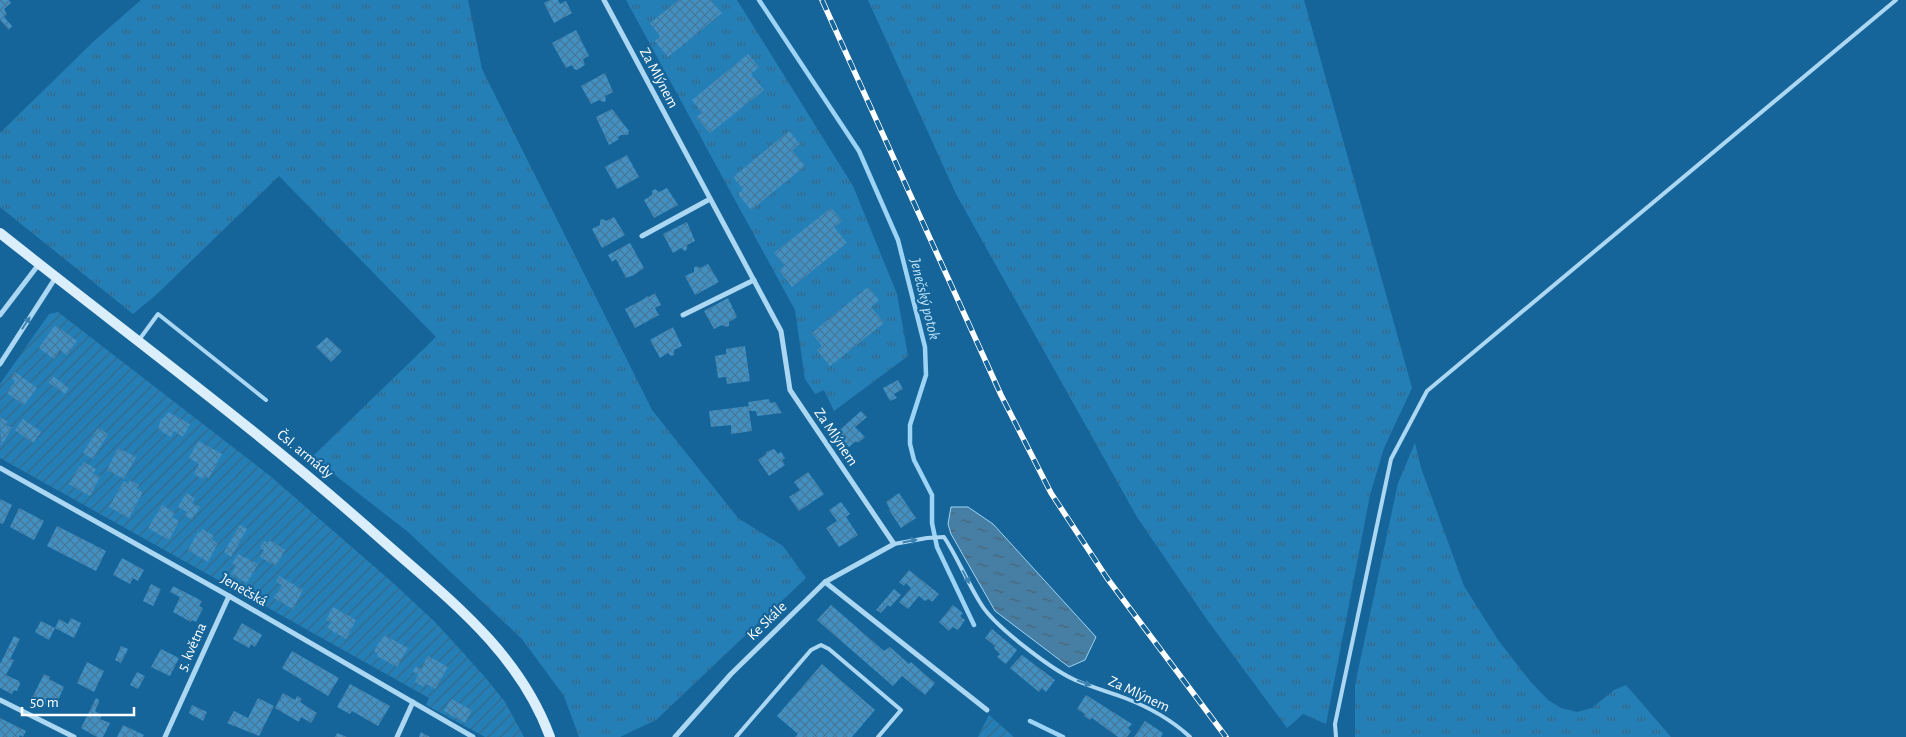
<svg xmlns="http://www.w3.org/2000/svg" width="1906" height="737" viewBox="0 0 1906 737" font-family="'Alegreya Sans',sans-serif">
<defs>
<pattern id="grass-tufts" width="24" height="20" patternUnits="userSpaceOnUse" patternTransform="scale(1.25)"><rect width="24" height="20" fill="#257fb7"/><path d="M3 7l-1-3M5 7V3M7 7l1-3M15 17l-1-3M17 17v-4M19 17l1-3" fill="none" stroke="#376887"/></pattern>
<pattern id="garden-furrows" width="10" height="10" patternUnits="userSpaceOnUse" patternTransform="scale(1.25)"><rect width="10" height="10" fill="#257fb7"/><path d="M-1 1l2-2M0 10L10 0M9 11l2-2" fill="none" stroke="#376887"/></pattern>
<pattern id="water-ripples" width="26" height="14" patternUnits="userSpaceOnUse" patternTransform="scale(1.25)"><rect width="26" height="14" fill="#477ea3"/><path d="M2 4q2-2 4 0t4 0M15 11q2-2 4 0t4 0" fill="none" stroke="#4a6578"/></pattern>
<pattern id="building-cross-hatch" width="8" height="8" patternUnits="userSpaceOnUse" patternTransform="scale(1.25)"><rect width="8" height="8" fill="#4390c3"/><path d="M0 0l8 8M0 8l8-8" fill="none" stroke="#467899"/></pattern>
</defs>
<rect width="100%" height="100%" fill="#16659a"/>
<!-- grass -->
<g fill="url(#grass-tufts)">
<path d="M141 0H468L482 69 652 410 738 518 783 546 806 578 656 720 620 737H579L564 696 522 639 408 532 312 457 436 337 279 176 157 294 133 314 0 207V133L94 41Z"/>
<path d="M626 0H737L853 186 897 294 908 356 834 411 824 390 815 394 805 379 795 310Z"/>
<path d="M868 0H1304L1412 388 1384 448 1370 495 1326 724 1303 714 1287 728 1208 621 1137 517 956 194Z"/>
<path d="M1415 443 1421 468 1464 586 1498 640 1530 681 1548 700 1561 708 1577 712 1592 708 1614 690 1626 685 1671 737H1355V685L1398 483Z"/>
</g>
<!-- garden -->
<g fill="url(#garden-furrows)">
<path d="M58 312 269 475 392 582 436 623 485 677 505 702 524 737H485L426 705 429 698 0 458V384L49 314Z"/>
<path d="M989 715 1014 737H978Z"/>
</g>
<!-- water -->
<path fill="url(#water-ripples)" stroke="#9dd4f5" d="M951 507H968L993 524 1096 637 1085 660 1069 667 995 611 951 534 948 524Z"/>
<g fill="none" stroke-linecap="round" stroke-linejoin="round">
<!-- stream -->
<g stroke="#9dd4f5" stroke-width="4.5">
<path d="M759 0 859 151 898 240 925 347 926 375 910 425V444L914 460 932 495V523L937 547 974 625"/>
<path d="M1030 721 1063 737"/>
</g>
</g>
<!-- building -->
<g fill="url(#building-cross-hatch)">
<path d="M0 0H9L11 3 4 9 7 14 4 17 12 26 9 30 0 20Z"/>
<path d="M550 0H558L560 4 566 1 572 13 554 23 544 3Z"/>
<path d="M679 0H711L722 13 668 57 655 41 660 36 650 23Z"/>
<path d="M576 30 589 56 583 59 585 65 577 70 574 69 572 65 566 68 552 43Z"/>
<path d="M748 54 759 67 751 74 764 90 710 133 696 117 702 113 692 100Z"/>
<path d="M605 73 613 92 605 96 606 101 603 102 599 100 591 104 581 86Z"/>
<path d="M612 109 629 131 628 135H621L618 137 619 139 609 145 596 117Z"/>
<path d="M789 131 800 144 792 150 805 166 751 210 738 194 743 189 733 177Z"/>
<path d="M627 155 639 177 617 189 605 167Z"/>
<path d="M667 188 678 205 654 218 644 200 652 195V191L655 189 659 192Z"/>
<path d="M831 208 842 221 834 227 847 243 792 287 779 270 785 266 774 253Z"/>
<path d="M614 217 625 235 602 248 592 229 600 225V220L602 219 606 221Z"/>
<path d="M687 222 695 241 687 245V249L685 251 681 248 673 253 663 234Z"/>
<path d="M630 243 644 268 634 275 626 278 616 259 612 262 608 255Z"/>
<path d="M708 264 719 282 695 295 685 276 694 272V268L696 266 700 268Z"/>
<path d="M868 287 879 300 871 307 884 323 830 366 817 350 822 346 812 333Z"/>
<path d="M655 293 661 305 655 308 659 315 635 328 625 309 644 299 647 296 649 297Z"/>
<path d="M728 298 737 317 729 322V326L726 327 722 325 714 329 704 311Z"/>
<path d="M55 325 77 341 67 355 60 350 54 359 39 348Z"/>
<path d="M673 327 682 346 674 350V355L671 356 668 353 660 358 650 340Z"/>
<path d="M327 337 342 351 331 362 316 347Z"/>
<path d="M745 346 750 381 727 384 726 377 718 378 715 356 726 354V349Z"/>
<path d="M15 372 37 388 24 405 7 393 15 381 11 378Z"/>
<path d="M53 376 69 388 65 394 48 382Z"/>
<path d="M898 380 903 389 894 394 897 398 890 401 883 388Z"/>
<path d="M769 399 770 403 775 402 782 413 757 416 756 411H749L752 431 731 434V425L711 427 709 411 749 406 748 402Z"/>
<path d="M861 411 867 417 855 427 865 437 858 443 856 441 849 447 836 433Z"/>
<path d="M168 412 190 424 183 437 174 431 171 437 158 429 161 419 164 418Z"/>
<path d="M0 417 8 422 6 425 12 428 1 446Z"/>
<path d="M23 419 41 432 33 443 15 430Z"/>
<path d="M98 428 108 434 93 459 83 453Z"/>
<path d="M198 441 222 454 209 478 205 476 203 479 194 474 199 464 189 458Z"/>
<path d="M118 448 136 457 124 479 107 470Z"/>
<path d="M774 449 778 454 781 452 785 458 782 460 785 465 769 476 758 460 766 454V452Z"/>
<path d="M84 462 96 469 93 474 100 477 90 496 69 484 80 466 81 467Z"/>
<path d="M808 472 824 494 799 511 789 497 800 490 794 482Z"/>
<path d="M130 480 139 485 137 489 143 492 129 518 109 507 124 481 128 484Z"/>
<path d="M186 493 195 498 192 503 200 507 192 520 185 515 187 512 178 507Z"/>
<path d="M899 493 916 518 901 528 889 510 890 509 886 502Z"/>
<path d="M0 499 12 505 3 524 0 523Z"/>
<path d="M841 502 850 514 846 517 858 535 839 547 826 528 837 521 829 510Z"/>
<path d="M162 505 175 513 172 517 179 521 169 540 148 528Z"/>
<path d="M19 508 44 521 34 540 10 527Z"/>
<path d="M240 525 247 529 231 557 224 552Z"/>
<path d="M57 526 106 551 96 571 47 546Z"/>
<path d="M202 529 214 536 212 540 218 543 208 562 188 550 198 532 200 533Z"/>
<path d="M270 540 285 550 276 566 260 557 264 550 260 548 264 541 268 543Z"/>
<path d="M238 554 258 564 247 583 231 574 236 566 232 564Z"/>
<path d="M122 558 144 570 138 581 133 578 130 584 113 575Z"/>
<path d="M909 570 939 594 932 602 928 599 925 601 919 596 908 609 899 602 911 588 906 583 904 586 899 582Z"/>
<path d="M279 576 303 590 293 609 274 598 282 585 276 582Z"/>
<path d="M151 584 161 589 153 606 143 601Z"/>
<path d="M173 586 202 601 199 606 203 608 196 622 192 620 191 622 173 612 180 597 170 592Z"/>
<path d="M894 589 901 595 890 607 888 605 881 613 876 610Z"/>
<path d="M831 605 884 651 890 647 909 664 911 662 935 683 925 695 902 676 893 686 817 620Z"/>
<path d="M953 605 963 613 960 616 965 620 958 630 953 627 949 631 939 622Z"/>
<path d="M333 607 356 620 346 639 327 628 331 622 326 620Z"/>
<path d="M71 618 81 623 74 638 55 628 59 619 68 624Z"/>
<path d="M41 621 55 628 49 640 35 632Z"/>
<path d="M242 623 262 635 255 647 251 644 249 648 233 639Z"/>
<path d="M992 629 1017 650 1006 664 997 657 1000 654 994 648 995 646 985 638Z"/>
<path d="M384 635 408 648 397 667 377 656 378 654 374 651Z"/>
<path d="M14 636 20 639 10 659 14 660 6 675 19 681 20 684 17 691 14 690 12 694 0 688V664Z"/>
<path d="M121 646 128 649 121 663 115 660Z"/>
<path d="M161 649 179 658 170 676 151 667Z"/>
<path d="M292 651 339 678 328 696 282 668Z"/>
<path d="M1022 655 1055 680 1046 692 1042 688 1039 692 1010 668Z"/>
<path d="M428 656 448 667 435 689 426 684 424 687 415 682 418 675 413 671 416 666 421 669Z"/>
<path d="M87 662 104 671 94 692 77 683Z"/>
<path d="M822 664 875 710 852 737H795L798 734 777 716Z"/>
<path d="M137 672 145 676 138 689 130 685Z"/>
<path d="M44 674 50 677 49 679 64 687 54 709 32 698Z"/>
<path d="M350 684 390 706 378 726 352 711 350 714 337 707Z"/>
<path d="M283 693 295 700 297 696 302 699 300 702 317 713 311 723 301 717 299 722 275 708Z"/>
<path d="M1086 695 1132 724 1128 728 1131 731 1127 737H1118L1092 718 1090 720 1084 716 1085 714 1077 709Z"/>
<path d="M96 698 99 700V702L95 711 102 715 100 719 110 723 103 737H97L81 728Z"/>
<path d="M258 698 274 706 259 736 227 723 234 711 248 718Z"/>
<path d="M451 699 472 710 465 723 444 711Z"/>
<path d="M192 705 207 712 203 721 189 713Z"/>
<path d="M0 718 26 731 23 737 20 735 19 737H0Z"/>
<path d="M1145 721 1163 733 1161 737H1134Z"/>
<path d="M123 725 144 735 143 737H117Z"/>
<path d="M421 732 430 737H419Z"/>
<path d="M337 733 347 737H335Z"/>
</g>
<g fill="none" stroke-linecap="round" stroke-linejoin="round">
<!-- lane -->
<g stroke="#abd7f2" stroke-width="4">
<path d="M139 340 158 314 266 400"/>
<path d="M894 544 927 538 944 537C958 558 967 582 981 604 994 626 1051 669 1075 680 1091 687 1109 692 1125 698 1148 707 1172 720 1190 737"/>
<path d="M736 737 811 650 821 645 829 649 901 710 878 737"/>
<path d="M1336 737 1335 724 1391 459 1427 391 1896 0"/>
</g>
<!-- street -->
<g stroke="#abd7f2" stroke-width="5">
<path d="M604 0 781 331 790 390 894 544 825 582 731 674 675 737"/>
<path d="M642 236 710 199"/>
<path d="M0 315 39 264"/>
<path d="M683 315 754 280"/>
<path d="M0 364 56 277"/>
<path d="M0 468 229 596 473 737"/>
<path d="M825 582 987 710"/>
<path d="M0 700 74 737"/>
<path d="M165 737 229 596"/>
<path d="M397 737 413 702"/>
</g>
<!-- secondary -->
<path stroke="#daeefc" stroke-width="10" d="M0 233C128 335 261 432 383 541 449 599 519 652 550 737"/>
<defs>
<path id="rail" d="M822 0 1001 395 1051 493 1107 578 1226 737"/>
</defs>
<!-- rail casing -->
<use href="#rail" stroke="#fff" stroke-width="5.5"/>
<!-- rail -->
<use href="#rail" stroke="#16659a" stroke-width="4" stroke-dasharray="11" stroke-linecap="butt"/>
</g>
<!-- one-way arrows -->
<defs><path id="oneway-solid" d="M-6-.8H1V-3.2L6.5 0L1 3.2V.8H-6Z" transform="scale(1.25)"/></defs>
<g fill="#3b82b0">
<use href="#oneway-solid" transform="translate(26 323) rotate(-57)"/>
<use href="#oneway-solid" transform="translate(910 541) rotate(-11)"/>
<use href="#oneway-solid" transform="translate(966 577) rotate(62)"/>
<use href="#oneway-solid" transform="translate(1084 683) rotate(20)"/>
</g>
<g text-anchor="middle" dominant-baseline="central" stroke-width="4.5" stroke-linejoin="round" paint-order="stroke">
<!-- street labels -->
<g font-size="15" fill="#fff" stroke="#16659a">
<text transform="translate(659 78) rotate(62)">Za Mlýnem</text>
<text transform="translate(836 437) rotate(56)">Za Mlýnem</text>
<text transform="translate(305 454) rotate(39)">Čsl. armády</text>
<text transform="translate(244 590) rotate(30)">Jenečská</text>
<text transform="translate(767 621) rotate(-44)">Ke Skále</text>
<text transform="translate(192 647) rotate(-66)">5. května</text>
<text transform="translate(1139 694) rotate(25)">Za Mlýnem</text>
</g>
<!-- water labels -->
<g font-size="16" font-style="italic" fill="#bbe2f9" stroke="#16659a">
<text transform="translate(925 299) rotate(76)">Jenečský potok</text>
</g>
</g>
<!-- scale -->
<path d="M22 707v8h112v-8" fill="none" stroke="#ffffff" stroke-width="2.5"/>
<text x="30" y="707" font-size="15" fill="#ffffff" stroke="#16659a" stroke-width="4" paint-order="stroke">50 m</text>
</svg>
